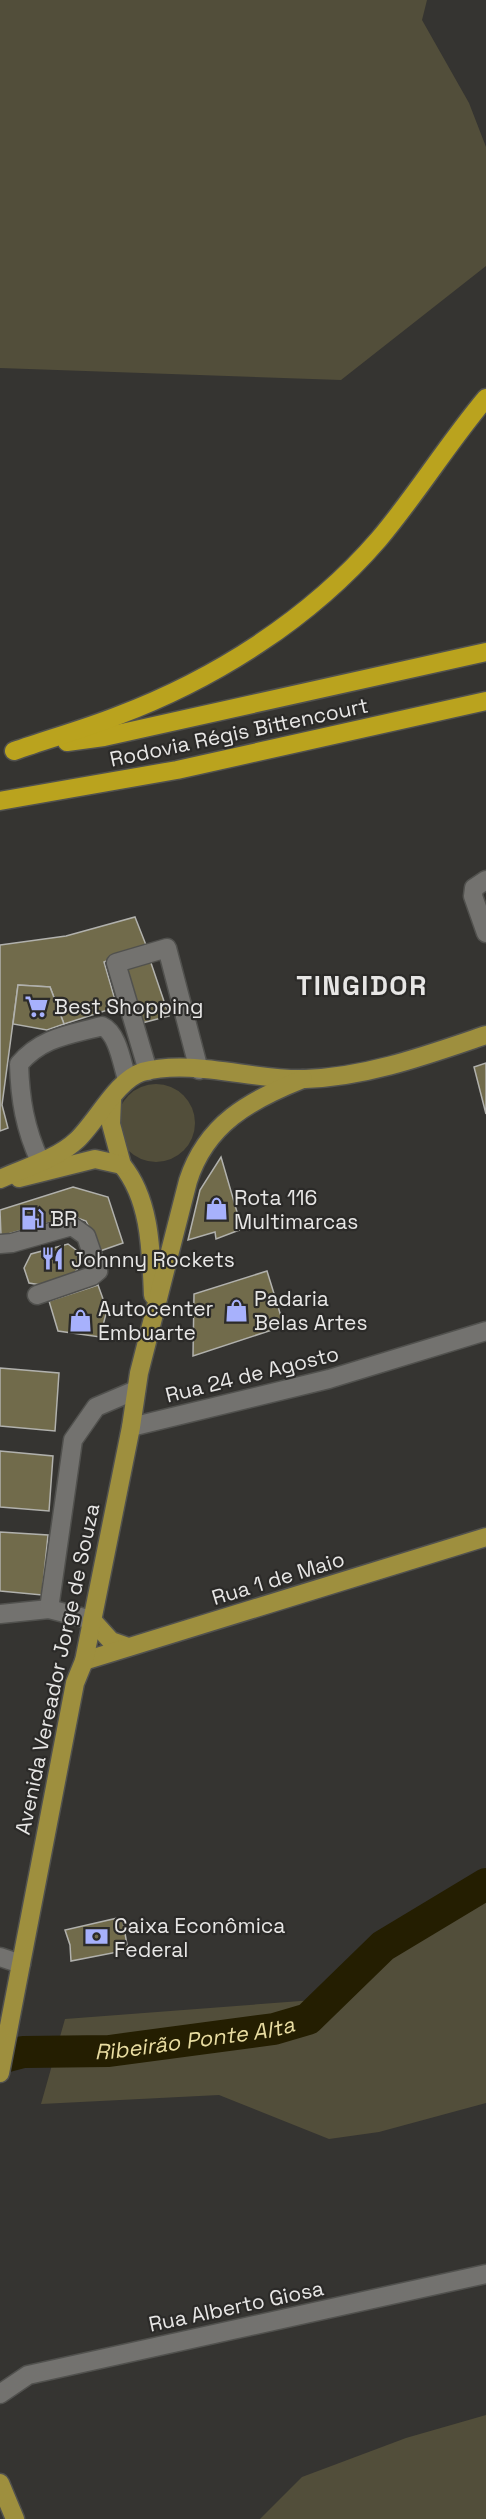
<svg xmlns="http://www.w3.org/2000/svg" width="486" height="2519" viewBox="0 0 486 2519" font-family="'Space Grotesk',sans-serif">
<rect width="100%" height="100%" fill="#353431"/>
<!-- green -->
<g fill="#524e3a">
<path d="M0 0H427L422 20 469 103 486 147V266L341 380 0 368Z"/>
<circle cx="156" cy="1123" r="39"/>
<path d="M486 1902V2103L379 2132 329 2139 219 2095 41 2104 65 2019 314 2000Z"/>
<path d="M486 2415V2519H260L302 2477 406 2438Z"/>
</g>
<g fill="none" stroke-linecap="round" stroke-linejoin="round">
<!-- river -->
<path stroke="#241e01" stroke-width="32" id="s1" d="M0 2058 23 2052 109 2051 274 2029 308 2019 383 1946 486 1884"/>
</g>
<!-- building -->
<g fill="#716b4b" stroke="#b1b1ad" stroke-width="1.5">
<path d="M135 917 146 945 104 962 117 1007 64 1024 50 987 18 985 2 1105 8 1128 0 1131V945L66 936Z"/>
<path d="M150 960 169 1016 138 1024 121 970Z"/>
<path d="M18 985 50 987 64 1024 47 1030 13 1024Z"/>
<path d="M486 1063V1114L474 1067Z"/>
<path d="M221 1157 242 1229 216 1239 215 1232 188 1240 200 1190Z"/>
<path d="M73 1187 108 1197 123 1243 100 1251 86 1221 72 1216 1 1236 0 1210Z"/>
<path d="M68 1244 76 1250 80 1265 74 1274 41 1285 29 1283 24 1268 31 1254Z"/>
<path d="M267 1271 284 1326 193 1356 194 1294Z"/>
<path d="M98 1285 107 1310 100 1337 58 1331 49 1301Z"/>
<path d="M0 1368 59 1373 55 1431 0 1426Z"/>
<path d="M0 1451 53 1456 49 1511 0 1507Z"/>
<path d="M0 1532 48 1535 42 1595 0 1591Z"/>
<path d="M122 1917 128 1950 71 1961 70 1945 65 1930Z"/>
</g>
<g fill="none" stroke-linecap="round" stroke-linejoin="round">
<defs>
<g id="minor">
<path d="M486 880 474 888 473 896 486 933"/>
<path d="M148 1071 116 963 167 948 199 1070"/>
<path d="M40 1161C25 1129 20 1099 19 1064 42 1037 69 1035 102 1026 118 1033 122 1064 127 1079"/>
<path d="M0 1244 12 1243 72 1226 86 1236 98 1271 92 1276 37 1295"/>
<path d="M131 1427 329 1379 486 1331"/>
<path d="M0 1614 49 1609"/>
<path d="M92 1620 49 1609 73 1440 96 1407 136 1390"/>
<path d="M0 1957 21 1964"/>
<path d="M0 2394 28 2375 486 2274"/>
</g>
<g id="major">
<path d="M112 1100 111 1124 122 1165"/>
<path d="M122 1165C151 1200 151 1253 153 1295"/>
<path d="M19 1178 95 1159 122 1165"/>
<path d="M0 1179C24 1168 57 1159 77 1140 97 1121 117 1080 142 1072 192 1058 254 1081 305 1079 367 1077 427 1055 486 1035"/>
<path d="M92 1620 111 1641 128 1647"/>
<path d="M84 1661 486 1537"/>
<path d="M0 2073 75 1683 84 1661 131 1427 139 1373 188 1181C206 1124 250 1100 303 1079"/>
<path d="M0 2483 15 2519"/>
</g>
<g id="highway">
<path d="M67 742 104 737 486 652"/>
<path d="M14 751C48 739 84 729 117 716 215 679 310 619 379 539 417 494 448 443 486 398"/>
<path d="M0 801 177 770 486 701"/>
</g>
</defs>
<!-- minor casing -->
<use href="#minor" stroke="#51514e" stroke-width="21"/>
<!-- major casing -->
<use href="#major" stroke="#51514e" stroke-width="21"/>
<!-- highway casing -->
<use href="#highway" stroke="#51514e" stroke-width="21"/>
<!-- minor -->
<use href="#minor" stroke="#73726f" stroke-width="18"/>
<!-- major -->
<use href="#major" stroke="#9e8f3e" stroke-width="18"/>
<!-- highway -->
<use href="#highway" stroke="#baa31e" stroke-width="18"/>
</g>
<!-- icons -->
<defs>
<symbol id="supermarket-bare" viewBox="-9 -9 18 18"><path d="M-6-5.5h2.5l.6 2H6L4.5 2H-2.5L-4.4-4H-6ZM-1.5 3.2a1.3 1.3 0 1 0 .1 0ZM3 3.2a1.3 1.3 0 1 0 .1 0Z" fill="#a7b1fc" stroke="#2b2a28" stroke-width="2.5" paint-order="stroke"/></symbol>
<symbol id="shop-bare" viewBox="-9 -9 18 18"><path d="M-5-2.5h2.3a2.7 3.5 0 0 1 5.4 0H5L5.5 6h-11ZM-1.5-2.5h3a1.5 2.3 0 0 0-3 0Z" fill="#a7b1fc" stroke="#2b2a28" stroke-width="2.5" paint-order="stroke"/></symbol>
<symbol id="fuel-bare" viewBox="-9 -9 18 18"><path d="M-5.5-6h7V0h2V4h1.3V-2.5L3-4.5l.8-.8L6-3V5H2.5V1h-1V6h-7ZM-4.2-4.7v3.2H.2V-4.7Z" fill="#a7b1fc" stroke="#2b2a28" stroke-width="2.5" paint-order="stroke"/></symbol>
<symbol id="restaurant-bare" viewBox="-9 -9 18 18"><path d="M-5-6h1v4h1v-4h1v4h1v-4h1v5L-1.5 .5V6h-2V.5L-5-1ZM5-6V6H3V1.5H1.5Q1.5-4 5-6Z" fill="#a7b1fc" stroke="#2b2a28" stroke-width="2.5" paint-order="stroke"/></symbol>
<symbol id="bank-bare" viewBox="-9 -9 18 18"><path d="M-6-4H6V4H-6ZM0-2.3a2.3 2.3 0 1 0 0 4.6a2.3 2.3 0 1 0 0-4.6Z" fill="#a7b1fc" stroke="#2b2a28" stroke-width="2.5" paint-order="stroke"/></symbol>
</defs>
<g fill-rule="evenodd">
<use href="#supermarket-bare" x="20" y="990" width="33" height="33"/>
<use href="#shop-bare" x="200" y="1192" width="33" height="33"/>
<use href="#fuel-bare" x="16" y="1202" width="33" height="33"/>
<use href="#restaurant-bare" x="36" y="1242" width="33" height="33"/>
<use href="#shop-bare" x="220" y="1294" width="33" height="33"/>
<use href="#shop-bare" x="64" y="1304" width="33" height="33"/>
<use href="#bank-bare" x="80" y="1920" width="33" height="33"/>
</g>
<g text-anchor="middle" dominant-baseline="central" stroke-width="4.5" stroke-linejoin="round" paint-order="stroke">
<!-- street labels -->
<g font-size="21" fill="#e7e6e5" stroke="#2b2a28">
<text transform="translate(239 732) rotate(-12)">Rodovia Régis Bittencourt</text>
<text transform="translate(252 1374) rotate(-14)">Rua 24 de Agosto</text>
<text transform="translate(278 1578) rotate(-17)">Rua 1 de Maio</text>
<text transform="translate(57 1669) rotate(-78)">Avenida Vereador Jorge de Souza</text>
<text transform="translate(236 2306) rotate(-12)">Rua Alberto Giosa</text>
</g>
<!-- poi labels -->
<g font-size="21" fill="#e7e6e5" stroke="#2b2a28" text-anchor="start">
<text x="54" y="1006">Best Shopping</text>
<text x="234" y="1197">Rota 116<tspan x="234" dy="24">Multimarcas</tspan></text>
<text x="50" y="1218">BR</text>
<text x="71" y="1259">Johnny Rockets</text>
<text x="254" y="1298">Padaria<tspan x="254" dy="24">Belas Artes</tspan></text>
<text x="98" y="1308">Autocenter<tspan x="98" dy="24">Embuarte</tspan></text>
<text x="114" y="1925">Caixa Econômica<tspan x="114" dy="24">Federal</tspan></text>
</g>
<!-- water labels -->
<g font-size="22" font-style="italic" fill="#e8dca1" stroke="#2b2a28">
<text stroke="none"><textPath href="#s1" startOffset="196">Ribeirão Ponte Alta</textPath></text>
</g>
<!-- district labels -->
<g font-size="27" font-weight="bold" letter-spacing="1.5" fill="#e7e6e5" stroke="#2b2a28">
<text x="362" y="985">TINGIDOR</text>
</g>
</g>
</svg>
